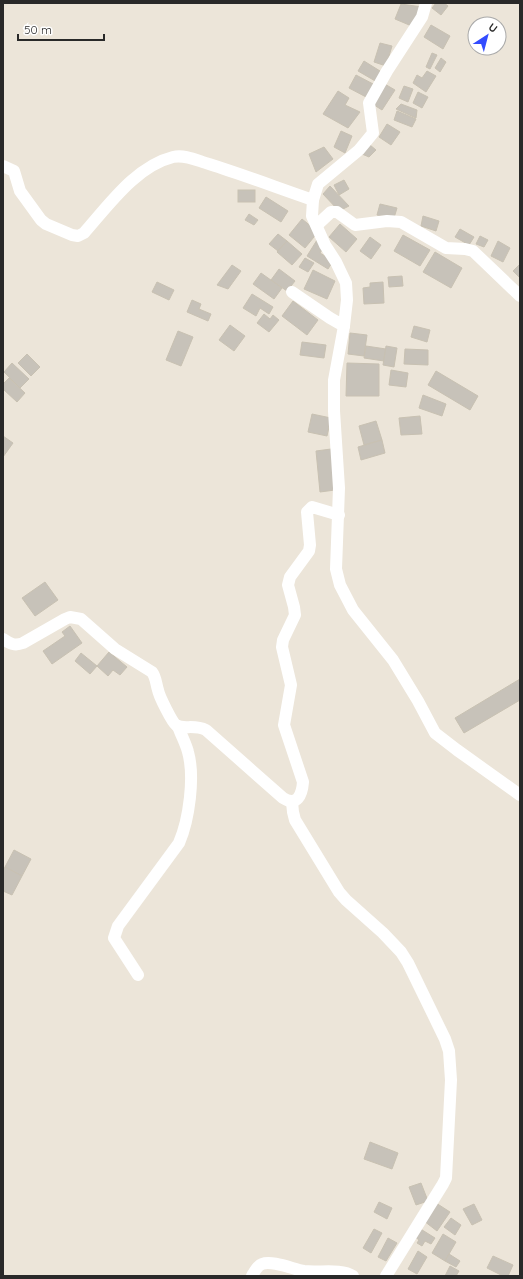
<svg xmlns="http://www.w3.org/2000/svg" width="523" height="1279" viewBox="0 0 523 1279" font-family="Quicksand,sans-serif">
<rect width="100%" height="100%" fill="#ece5d9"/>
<!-- building -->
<g fill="#c7c2b9" stroke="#c8c1b2">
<path d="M436 3H444L448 6 441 15 432 8Z"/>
<path d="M401 4 422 7 414 27 395 19Z"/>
<path d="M431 25 450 36 443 49 424 37Z"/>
<path d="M380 43 392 46 386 66 374 62Z"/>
<path d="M432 53 437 55 430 69 426 67Z"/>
<path d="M441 58 446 62 440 72 435 68Z"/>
<path d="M364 61 380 71 377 82 358 71Z"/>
<path d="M427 71 436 76 426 92 413 83 417 75 422 78Z"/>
<path d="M356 75 375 85 368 98 349 88Z"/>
<path d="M383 83 395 90 382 110 371 103Z"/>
<path d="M404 86 413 89 408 102 399 98Z"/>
<path d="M338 91 349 98 345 105 360 112 348 128 323 114Z"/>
<path d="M418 92 428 97 422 108 413 103Z"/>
<path d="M401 104 417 110 416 118 396 109Z"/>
<path d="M397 111 416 119 412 127 394 120Z"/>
<path d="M387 124 400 132 391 145 379 137Z"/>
<path d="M341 131 352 136 345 153 334 147Z"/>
<path d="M370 145 376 150 369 157 362 154Z"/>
<path d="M324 147 333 159 316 172 309 154Z"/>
<path d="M344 180 349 189 339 195 334 185Z"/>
<path d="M330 186 349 206 339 211 323 194Z"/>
<rect x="238" y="190" width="17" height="12"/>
<path d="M266 197 288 211 281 222 259 208Z"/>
<path d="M380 204 397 208 394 218 377 215Z"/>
<path d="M249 214 258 220 254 225 245 220Z"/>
<path d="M423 216 439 221 436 231 421 226Z"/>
<path d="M302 219 318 232 305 248 289 235Z"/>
<path d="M340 224 357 239 346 252 329 237Z"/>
<path d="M460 229 474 237 469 245 455 237Z"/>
<path d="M278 234 287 241 278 251 269 244Z"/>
<path d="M403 235 430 250 420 266 394 251Z"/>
<path d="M480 236 488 240 484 247 476 244Z"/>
<path d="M370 237 381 245 371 259 360 251Z"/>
<path d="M317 240 325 245 320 253 333 261 328 269 307 256Z"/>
<path d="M287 241 302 254 292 265 277 252Z"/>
<path d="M498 241 510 248 503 262 491 256Z"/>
<path d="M435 252 462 268 451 288 423 272Z"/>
<path d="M305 258 314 263 308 272 299 267Z"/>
<path d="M520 264V278L513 271Z"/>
<path d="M232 265 241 271 228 289 217 285Z"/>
<path d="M279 269 295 281 287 291 271 280Z"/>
<path d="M313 270 335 281 327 299 304 289Z"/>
<path d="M261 273 282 288 274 299 253 284Z"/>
<path d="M402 276 403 286 389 287 388 277Z"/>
<path d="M157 282 174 290 169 300 152 292Z"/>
<path d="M383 282 384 303 364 304 363 288 370 287V283Z"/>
<path d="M252 294 273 307 269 314 260 308 256 316 243 308Z"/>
<path d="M192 300 201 304 199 309 211 314 208 321 187 312Z"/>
<path d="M293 301 318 320 307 335 282 316Z"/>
<path d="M264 314 270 319 273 315 279 320 269 332 257 323Z"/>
<path d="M230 325 245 336 234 351 219 340Z"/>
<path d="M414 326 430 330 427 342 411 337Z"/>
<path d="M178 331 193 337 181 366 166 360Z"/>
<path d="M350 333 367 335 364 356 348 354Z"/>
<path d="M302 342 326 345 324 358 300 355Z"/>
<path d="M366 346 386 349 384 361 364 358Z"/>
<path d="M386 346 397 348 394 367 383 365Z"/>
<path d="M405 349 428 350V365L404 364Z"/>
<path d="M27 354 40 367 31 376 18 363Z"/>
<path d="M12 363 29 379 20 388 4 372Z"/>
<path d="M347 363 379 364V396H346Z"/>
<path d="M391 370 408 373 406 387 389 385Z"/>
<path d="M436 371 478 396 470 410 428 385Z"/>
<path d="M9 378 25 393 17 402 3 389V384Z"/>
<path d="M423 395 446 404 442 416 419 408Z"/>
<path d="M312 414 331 418 327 436 308 432Z"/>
<path d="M420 416 422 434 401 435 399 418Z"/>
<path d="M376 421 382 440 364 445 359 426Z"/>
<path d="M3 436 13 443 3 457Z"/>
<path d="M382 440 385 453 361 460 358 447Z"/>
<path d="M331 449 335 490 320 492 316 451Z"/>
<path d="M45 582 58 600 35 616 22 598Z"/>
<path d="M70 626 82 643 52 664 43 651 65 636 62 632Z"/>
<path d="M109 652 127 667 120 675 113 670 108 676 97 666Z"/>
<path d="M81 653 97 666 90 674 75 661Z"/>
<path d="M520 679V700L464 733 455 718Z"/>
<path d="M14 850 31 859 22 876 5 867Z"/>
<path d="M5 867 22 876 12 895 3 891V871Z"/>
<path d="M370 1142 398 1153 392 1169 364 1159Z"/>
<path d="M421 1183 428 1201 416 1205 409 1187Z"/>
<path d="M379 1202 392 1208 387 1219 374 1212Z"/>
<path d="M436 1203 450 1212 437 1231 424 1221Z"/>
<path d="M474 1204 482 1220 472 1225 463 1209Z"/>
<path d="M451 1218 461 1225 455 1235 444 1227Z"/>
<path d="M419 1228 435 1238 431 1244 425 1241 422 1246 417 1243 419 1240 414 1236Z"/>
<path d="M374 1229 382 1233 371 1253 363 1248Z"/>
<path d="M443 1234 456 1242 445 1261 432 1253Z"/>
<path d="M388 1238 397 1243 386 1261 378 1257Z"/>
<path d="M418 1251 427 1257 417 1274 408 1269Z"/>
<path d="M449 1254 460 1261 456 1267 445 1261Z"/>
<path d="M493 1256 513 1265 508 1276H503L487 1268Z"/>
<path d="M450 1266 459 1271 456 1276H445Z"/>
</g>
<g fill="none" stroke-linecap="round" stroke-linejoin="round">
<!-- minor -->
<g stroke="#fff" stroke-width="12">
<path d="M426 3 422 17 387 71 369 103 373 133 359 150 318 184 313 200 312 216 325 245 336 262 346 283 347 300 344 326 334 380V411L339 488 336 569 340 585 353 610 393 660 418 701 435 733 457 750 520 795"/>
<path d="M3 166 14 171 20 191 41 220 46 224 72 235 78 236 84 233C108 206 136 166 173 157 185 154 198 161 209 164 244 175 278 188 313 200"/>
<path d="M317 225 331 212H337L355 225 387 221 401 222 446 248 465 249 473 251 520 296"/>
<path d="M292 292 330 318 344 326"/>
<path d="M3 639C10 644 15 646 23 643L65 619 70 617 81 619 115 649 152 672C156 677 156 684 158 690 159 696 172 722 176 725 183 730 194 724 206 730L283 798C297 807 302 795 303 782L284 725 291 685 282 647 283 640 295 615 294 607 288 585 290 577 309 551 310 545 307 512 312 507 339 515"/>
<path d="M292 802 293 812 295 820 339 892 346 900 383 933 401 952 408 963 445 1039 449 1051 451 1080 446 1178 443 1184 386 1276"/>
<path d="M138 975 114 938 118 926 179 843C189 820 195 777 188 752 186 744 181 735 178 726"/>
<path d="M252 1276C254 1272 257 1266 262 1264 272 1260 293 1269 304 1271 318 1273 341 1268 353 1276"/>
</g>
</g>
<!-- border -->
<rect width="523" height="1279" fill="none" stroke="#292929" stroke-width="8"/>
<!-- north arrow -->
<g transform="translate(487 36) rotate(36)"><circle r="19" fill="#ffffff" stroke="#a9a9a9"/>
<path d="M0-3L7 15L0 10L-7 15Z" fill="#334cff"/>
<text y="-6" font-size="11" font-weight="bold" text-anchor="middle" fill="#292929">U</text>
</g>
<!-- scale -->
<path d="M18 34v6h86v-6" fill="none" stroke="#292929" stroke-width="2"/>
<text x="24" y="34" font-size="12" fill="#292929" stroke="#ffffff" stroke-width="3" paint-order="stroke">50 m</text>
</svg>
